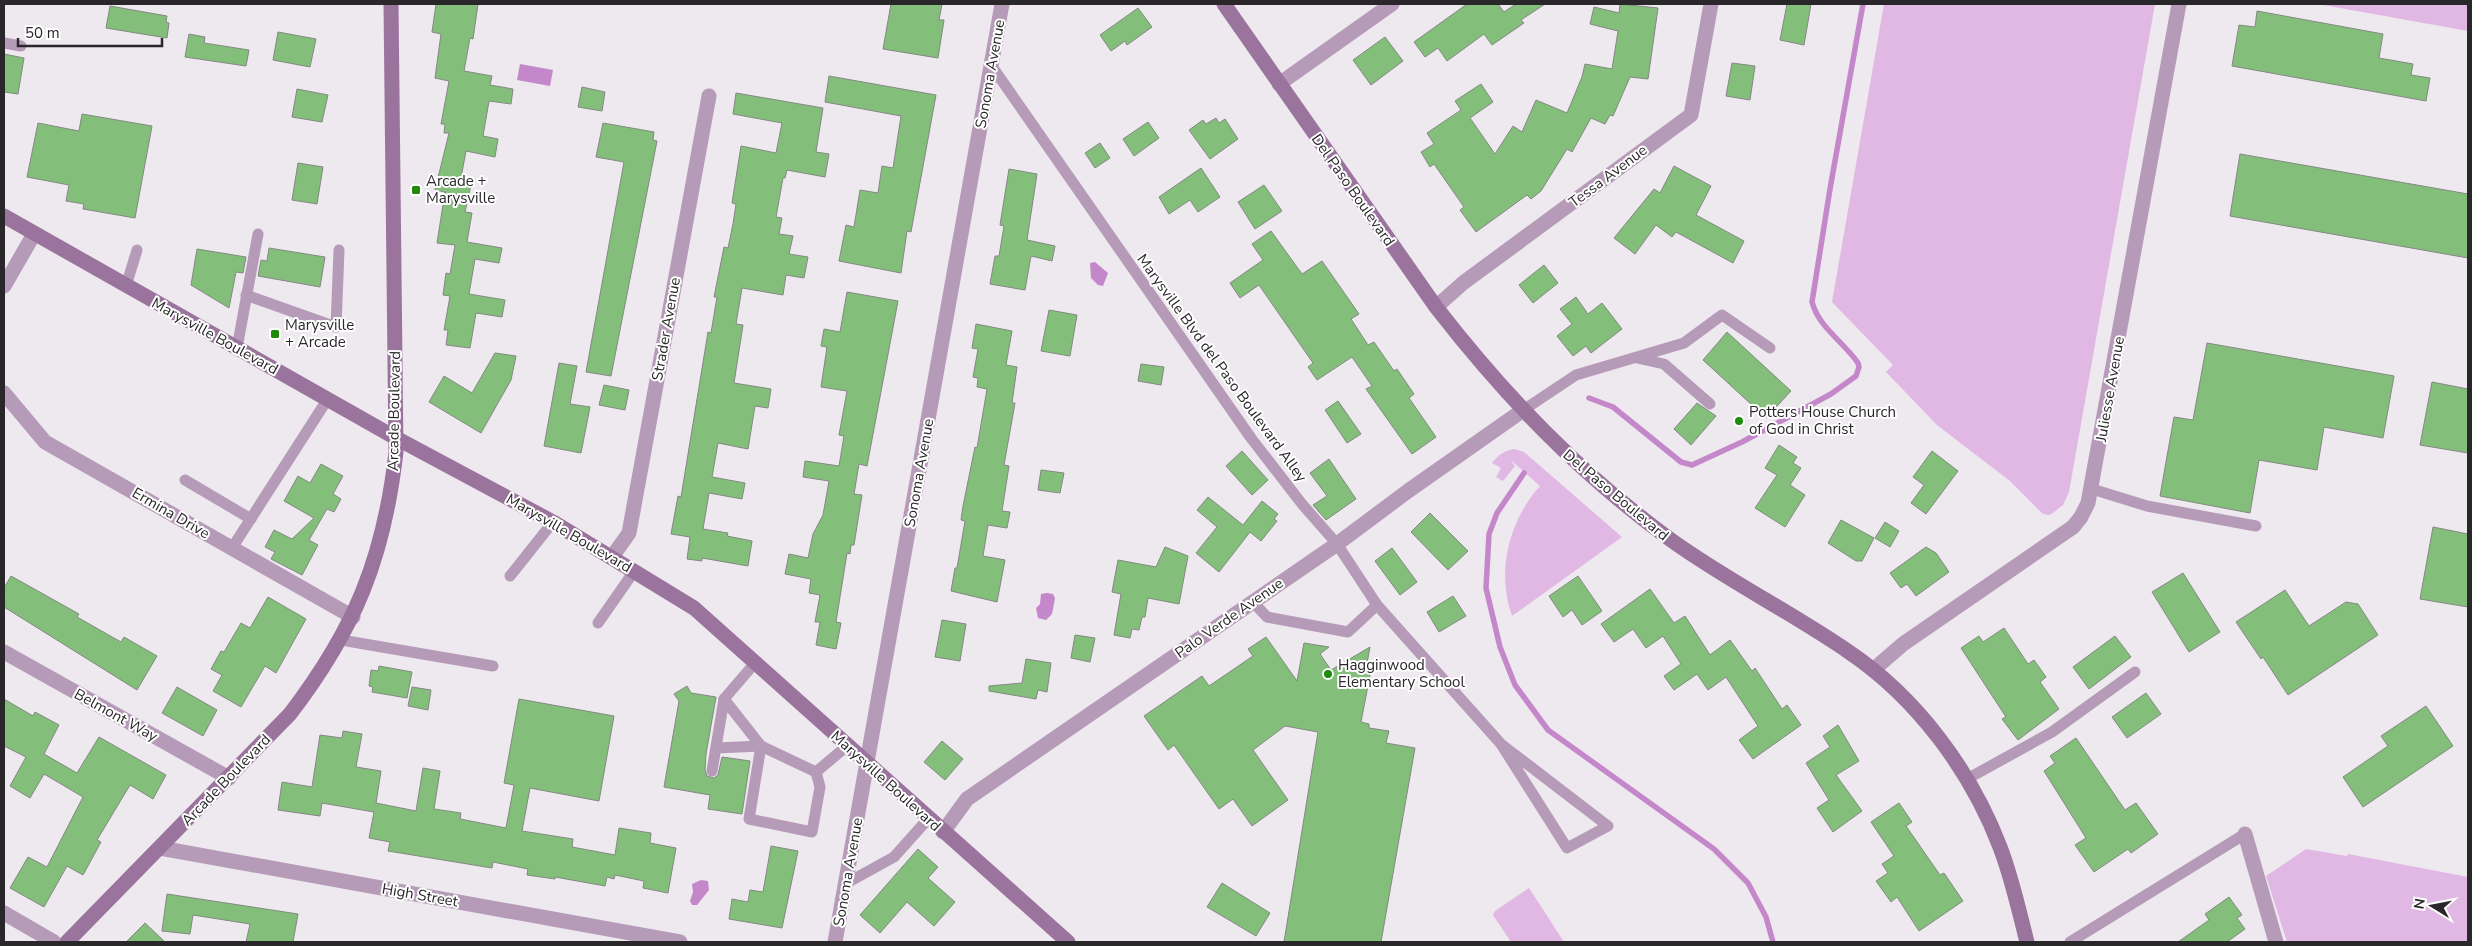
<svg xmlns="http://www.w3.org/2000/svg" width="2472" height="946" viewBox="0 0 2472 946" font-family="'Nunito Sans',sans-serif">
<rect width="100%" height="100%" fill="#eee8ef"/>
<!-- green -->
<g fill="#e0b8e3">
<path d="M1884 4H2155L2069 492 2063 505 2050 515 2043 514 2010 481 1937 425 1886 372 1893 365 1832 302Z"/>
<path d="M2318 4H2468V31Z"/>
<path d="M1514 449 1524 452 1622 537 1512 616C1496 572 1509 520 1540 486L1511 460 1515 466 1503 481 1496 477 1501 468 1492 463C1499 454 1504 451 1514 449Z"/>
<path d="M2306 849 2347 856 2348 854 2468 877V942H2287L2266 876Z"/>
<path d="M1529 888 1564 942H1511L1493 915 1495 911Z"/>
</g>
<!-- water -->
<g fill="#c488ca">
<path d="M520 64 553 70 550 86 517 80Z"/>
<path d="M1095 262 1108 273 1103 286 1098 285 1091 278 1090 263Z"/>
<path d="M1047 593 1053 594 1055 598 1052 614 1046 620 1038 618 1036 608 1040 604 1041 594Z"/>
<path d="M701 880 708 881 709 890 697 905H692L690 901 693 892 692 884Z"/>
</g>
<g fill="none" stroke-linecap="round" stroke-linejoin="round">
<!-- stream -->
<g stroke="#c488ca" stroke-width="5.5">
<path d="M1589 398 1613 407 1681 462 1692 465 1742 442 1831 394 1856 376 1859 367 1858 363C1844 342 1819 328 1812 302L1830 189 1863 4"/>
<path d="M1524 473 1497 513 1489 534 1486 588 1500 647 1515 685 1548 730 1714 849 1748 883 1766 917 1773 942"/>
</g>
</g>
<!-- building -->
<g fill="#83be7a" stroke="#838982">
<path d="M436 4H478L473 39 470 38 464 71 492 76 490 85 513 89 511 104 489 101 483 136 498 139 495 157 466 151 460 183 471 185 465 212 472 213 467 242 502 248 499 263 475 259 469 294 505 300 502 317 476 313 470 348 446 345 448 330H444L450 296 443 295 446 273 450 274 455 245 437 243 445 192 435 190 449 133H444L445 124H441L449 81 435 78 441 34 432 32Z"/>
<path d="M891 4H942L939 20H944L938 58 883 49Z"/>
<path d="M1467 4H1498L1504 12 1516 4H1545L1521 20 1524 23 1492 45 1484 34 1447 61 1438 48 1425 57 1414 42Z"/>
<path d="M1620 4 1658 8 1648 79 1630 77 1613 116 1610 115 1605 124 1591 118 1572 152 1567 149 1541 191 1531 199 1527 195 1476 232 1460 210 1464 207 1434 164 1430 167 1421 152 1434 144 1427 133 1461 110 1455 101 1481 84 1493 102 1470 118 1495 154 1513 126 1522 132 1536 100 1567 113 1582 77 1585 64 1612 69 1618 31 1590 24 1594 7 1619 13Z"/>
<path d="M1787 4H1811L1804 45 1780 40Z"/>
<path d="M110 6 167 16 166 22 169 23 167 38 106 28Z"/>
<path d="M1138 8 1152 27 1127 45 1125 41 1111 51 1100 35Z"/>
<path d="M2257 11 2383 34 2379 58 2413 64 2411 75 2430 78 2426 101 2232 66 2239 25 2255 27Z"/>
<path d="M278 32 316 39 310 67 273 60Z"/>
<path d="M189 34 205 37 204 43 249 50 246 66 185 57Z"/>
<path d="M1385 37 1403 61 1371 85 1353 60Z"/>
<path d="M4 54 24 58 18 94 4 92Z"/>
<path d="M1732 63 1755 66 1750 100 1726 96Z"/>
<path d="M829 76 936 95 911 232 907 231 901 273 839 261 846 225 854 227 860 190 878 193 882 166 893 168 901 116 825 102Z"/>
<path d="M582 87 605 92 602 111 578 107Z"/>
<path d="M297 89 328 95 322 122 292 117Z"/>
<path d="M736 93 823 108 816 152 829 154 825 177 787 170 785 178H783L776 217 782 218 779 234 793 236 789 254 808 257 804 278 786 275 783 295 742 288 736 324 743 325 734 383 771 389 768 408 755 406 748 449 718 443 712 477 745 483 742 499 709 493 703 529 728 533 727 536 752 541 748 566 702 558V561L687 559 690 537 671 534 678 496 681 497 708 332 711 333 717 297H714L724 247 728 248 733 224 736 204 732 203 741 146 776 153 782 123 733 114Z"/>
<path d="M82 114 152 126 135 218 83 209 84 204 66 201 69 185 27 177 38 123 79 131Z"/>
<path d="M1216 118 1219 123 1225 119 1238 139 1210 159 1189 130 1203 120 1206 124Z"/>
<path d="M1148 122 1159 138 1134 156 1123 139Z"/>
<path d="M603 123 654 132 653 140 657 141 611 376 586 372 624 162 596 157Z"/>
<path d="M1100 143 1110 158 1095 168 1085 153Z"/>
<path d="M2240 154 2468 194V258L2230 216Z"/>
<path d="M298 163 323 167 317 204 292 200Z"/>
<path d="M1674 166 1711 186 1696 215 1744 241 1733 263 1676 232 1672 237 1656 225 1635 254 1614 238 1654 189 1660 193Z"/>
<path d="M1201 168 1220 197 1198 212 1190 200 1169 214 1159 197Z"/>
<path d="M1009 169 1037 174 1027 240 1055 246 1052 261 1031 256 1025 290 990 284 995 256H999L1004 226 1000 225Z"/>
<path d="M1264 185 1282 211 1255 229 1238 202Z"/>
<path d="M1271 231 1302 274 1322 261 1359 314 1351 319 1368 345 1374 342 1394 371 1397 369 1414 394 1409 398 1436 437 1412 454 1366 389 1372 386 1352 357 1317 380 1308 367 1313 363 1259 285 1240 298 1230 283 1263 260 1252 244Z"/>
<path d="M269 248 325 257 320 287 258 276 261 260 267 261Z"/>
<path d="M197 249 246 257 243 273 236 272 229 308 191 285Z"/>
<path d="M1544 265 1558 283 1533 303 1519 285Z"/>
<path d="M847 292 898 301 867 466 859 464 854 494 862 495 854 545H851L850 554 847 553 836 622 841 623 836 649 816 645 820 622H815L820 595 809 593 811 579 785 574 789 554 808 558 813 534 823 515 829 481 803 477 805 461 839 466 844 436 839 435 847 391 821 387 827 347 821 346 824 329 840 332Z"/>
<path d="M1576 297 1588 314 1602 303 1622 329 1591 353 1586 346 1573 356 1557 336 1572 324 1560 309Z"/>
<path d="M1049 310 1077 315 1070 356 1041 351Z"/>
<path d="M976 324 1012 331 1006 365 1017 367 1012 403H1015L1004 465 1009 466 1002 511 1010 512 1007 528 988 525 983 556 1005 560 997 602 951 591 955 568H957L965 521 961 520 963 506 975 447 977 448 987 389 977 387 978 378 973 377 978 349 972 348Z"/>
<path d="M1727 332 1791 391 1766 418 1703 360Z"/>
<path d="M2207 343 2394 376 2383 438 2324 427 2317 470 2259 460 2250 513 2160 496 2174 417 2193 420Z"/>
<path d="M495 353 516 356 511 380 481 433 429 402 444 376 472 393Z"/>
<path d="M559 363 577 366 570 404 590 407 581 453 544 446Z"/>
<path d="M1141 364 1164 367 1161 385 1138 381Z"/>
<path d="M2432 382 2468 389V453L2420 445Z"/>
<path d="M604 385 629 390 625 410 599 405Z"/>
<path d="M1338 401 1361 434 1347 443 1325 410Z"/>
<path d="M1697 403 1716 416 1691 445 1674 429Z"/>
<path d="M1779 445 1797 457 1793 463 1801 468 1790 485 1805 495 1785 527 1755 508 1777 475 1765 468Z"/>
<path d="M1242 451 1268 480 1252 495 1226 466Z"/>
<path d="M1932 451 1958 471 1926 514 1911 503 1924 485 1913 477Z"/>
<path d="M1329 459 1356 499 1326 520 1313 505 1327 496 1310 473Z"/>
<path d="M321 464 343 476 333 494 341 499 334 512 327 509 309 540 318 545 302 575 271 559 275 552 265 547 274 530 292 539 314 518 284 501 298 476 310 483Z"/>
<path d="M1041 470 1064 473 1060 493 1038 490Z"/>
<path d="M1208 497 1243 525 1262 501 1278 514 1274 519 1277 521 1261 541 1250 532 1219 572 1196 553 1217 527 1197 510Z"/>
<path d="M1430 513 1468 551 1448 570 1411 532Z"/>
<path d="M1841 520 1874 538 1862 561H1856L1828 543Z"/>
<path d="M1885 522 1899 531 1890 547 1875 538Z"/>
<path d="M2433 527 2468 534V607L2420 599Z"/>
<path d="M1165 547 1188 556 1179 604 1148 598 1145 617H1142L1139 630 1132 629 1130 638 1114 635 1121 594 1112 592 1118 560 1156 567Z"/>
<path d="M1926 547 1936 553 1949 572 1916 596 1907 584 1901 588 1890 573Z"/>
<path d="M1392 548 1417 582 1400 595 1375 561Z"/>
<path d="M2183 573 2220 632 2189 652 2152 592Z"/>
<path d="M11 576 79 614 77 617 121 642 124 637 157 656 137 690 4 607V588Z"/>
<path d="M1578 576 1602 611 1582 625 1572 610 1563 617 1549 596Z"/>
<path d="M1650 589 1674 623 1685 616 1710 655 1730 640 1752 671 1755 668 1782 709 1787 705 1801 725 1753 759 1739 740 1758 726 1726 677 1708 690 1697 674 1674 690 1664 676 1681 664 1663 636 1646 648 1633 629 1614 642 1601 624Z"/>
<path d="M2285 590 2309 626 2346 602 2358 604 2378 635 2288 695 2263 657 2261 659 2236 622Z"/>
<path d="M1453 596 1466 616 1439 632 1427 612Z"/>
<path d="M268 597 306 619 276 673 265 666 241 707 213 691 222 675 211 669 221 651 224 652 241 623 250 628Z"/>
<path d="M942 620 966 624 960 661 935 657Z"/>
<path d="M2004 628 2028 664 2034 660 2046 677 2040 682 2059 709 2018 740 2002 719 2006 717 1961 648 1979 636 1983 642Z"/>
<path d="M1075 635 1095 638 1090 662 1071 658Z"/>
<path d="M2115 636 2131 657 2089 689 2073 667Z"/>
<path d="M1266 637 1297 681 1304 643 1329 647 1320 654 1331 670 1370 647 1366 669 1371 670 1361 722 1369 724V728L1389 731 1386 743 1415 748 1381 942H1284L1318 732 1285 726 1253 750 1288 800 1252 826 1233 799 1219 809 1174 745 1168 750 1144 716 1202 676 1209 686 1253 656 1248 649Z"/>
<path d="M1026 659 1051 663 1047 692 1038 690 1036 699 989 691V686L1022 683Z"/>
<path d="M379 666 412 672 407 698 372 692 373 687 369 686 371 670 378 671Z"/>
<path d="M687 686 691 693 716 697 706 754 705 770 707 776 714 778 718 775 722 757 750 761 742 814 708 809 710 795 664 787 679 701 674 694Z"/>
<path d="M177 687 217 710 203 736 162 713Z"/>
<path d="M412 687 431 690 428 710 408 706Z"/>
<path d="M2146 693 2161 714 2127 738 2112 717Z"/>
<path d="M4 699 33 716 35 712 59 725 44 754 77 773 99 737 166 775 153 799 130 785 97 840 101 842 83 875 67 866 44 907 10 888 28 857 47 867 83 797 44 774 30 798 10 786 26 757 4 746Z"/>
<path d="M519 699 614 716 599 801 530 788 522 831 573 839 572 847 615 855 619 828 651 833 650 843 676 848 668 893 643 888 644 881 615 875 614 879 607 877 605 886 555 877V879L527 875 528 869 493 862 492 868 388 851 390 842 369 838 374 812 322 803 320 816 278 810 282 782 312 787 320 735 342 738 343 731 362 734 356 767 381 771 376 803 416 811 423 768 440 771 434 809 461 813 460 819 506 828 514 785 504 783Z"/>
<path d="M2426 706 2453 746 2363 807 2343 777 2388 746 2381 736Z"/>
<path d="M1838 725 1859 761 1836 775 1862 811 1833 832 1817 808 1829 800 1806 763 1830 747 1823 736Z"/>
<path d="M2076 738 2125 810 2136 803 2158 834 2131 853 2128 849 2094 872 2075 845 2086 838 2044 771 2055 763 2050 756Z"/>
<path d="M942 741 963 759 945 780 924 762Z"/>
<path d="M1899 803 1912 822 1906 826 1940 875 1944 873 1963 901 1919 931 1897 897 1891 902 1876 881 1888 873 1882 864 1894 856 1871 822Z"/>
<path d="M771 846 798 851 782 928 729 919 732 899 748 902 750 890 763 892Z"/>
<path d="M918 849 938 867 928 878 955 902 934 926 907 902 880 933 860 915Z"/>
<path d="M1222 883 1270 913 1256 936 1207 907Z"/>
<path d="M167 894 298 914 293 942H246L250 924 193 915 190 934 162 931Z"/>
<path d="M2229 897 2242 915 2237 918 2245 929 2227 942H2178L2209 920 2205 914Z"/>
<path d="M145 923 165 942H126Z"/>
</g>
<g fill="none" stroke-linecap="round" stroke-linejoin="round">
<!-- lane -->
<g stroke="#b69bb8" stroke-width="11">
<path d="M4 43 21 46"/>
<path d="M991 65 1251 438 1302 504 1337 544 1377 605 1501 744 1608 826 1567 848 1501 744"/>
<path d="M126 286 137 250"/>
<path d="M246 295 336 327 339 250"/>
<path d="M237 348 258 234"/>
<path d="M1637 358 1664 364 1710 404"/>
<path d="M1522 411 1576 375 1684 343 1722 315 1770 348"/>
<path d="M185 480 251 519"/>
<path d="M2092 489 2147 506 2256 526"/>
<path d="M232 548 327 400"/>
<path d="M510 576 553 522"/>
<path d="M1253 602 1267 617 1348 632 1377 605"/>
<path d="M598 623 635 570"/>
<path d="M341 640 493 666"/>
<path d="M724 699 755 663"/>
<path d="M761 746 749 819 812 832 820 787 816 772 847 746"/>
<path d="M716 748 761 746"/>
<path d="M712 771 724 699 761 746 816 772"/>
<path d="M1967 779 2052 732 2135 672"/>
<path d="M845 884 894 857 928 819"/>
<path d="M2070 942 2245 834"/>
</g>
<!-- street -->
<g stroke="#b69bb8" stroke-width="15">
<path d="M1279 84 1392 4"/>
<path d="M4 286 34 234"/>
<path d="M1436 307 1463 283 1691 115 1711 4"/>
<path d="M4 393 45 442 353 617"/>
<path d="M612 557 629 533 709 96"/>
<path d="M4 652 229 778"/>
<path d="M1873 670 1903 644 2073 527 2081 517 2088 503 2179 4"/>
<path d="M943 832 967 799 1337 544 1408 491 1522 411"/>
<path d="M2245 834 2276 942"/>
<path d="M160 848 680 942"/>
<path d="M4 913 54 942"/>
<path d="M835 942 1002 4"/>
</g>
<!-- secondary -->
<g stroke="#9b749e" stroke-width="15">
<path d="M1224 4 1436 307C1505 396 1579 473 1671 540 1728 581 1791 612 1849 652 1917 698 1971 771 2000 847 2012 878 2019 911 2027 942"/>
<path d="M4 216 396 438 553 522 694 608 1068 942"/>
<path d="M67 942 290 714C355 629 384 558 396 452L391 4"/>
</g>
</g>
<!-- markers -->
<g fill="#1e8b09" stroke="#fff" stroke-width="2">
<rect x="411" y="185" width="10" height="10" rx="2.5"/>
<rect x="270" y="329" width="10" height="10" rx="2.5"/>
<circle cx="1739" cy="421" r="5"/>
<circle cx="1328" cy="674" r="5"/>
</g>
<g text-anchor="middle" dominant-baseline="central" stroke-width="4" stroke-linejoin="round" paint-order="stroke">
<!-- street labels -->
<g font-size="15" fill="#292729" stroke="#fff">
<text transform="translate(990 74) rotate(-80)">Sonoma Avenue</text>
<text transform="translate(1608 176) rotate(-37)">Tessa Avenue</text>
<text transform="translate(1353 190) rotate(55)">Del Paso Boulevard</text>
<text transform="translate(666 329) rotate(-80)">Strader Avenue</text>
<text transform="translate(215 336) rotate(29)">Marysville Boulevard</text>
<text transform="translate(1222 368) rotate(54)">Marysville Blvd del Paso Boulevard Alley</text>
<text transform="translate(2110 389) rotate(-80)">Juliesse Avenue</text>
<text transform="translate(394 411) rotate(-89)">Arcade Boulevard</text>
<text transform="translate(919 473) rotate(-80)">Sonoma Avenue</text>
<text transform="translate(1616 495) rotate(40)">Del Paso Boulevard</text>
<text transform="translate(171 513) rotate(30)">Ermina Drive</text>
<text transform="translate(569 533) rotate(30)">Marysville Boulevard</text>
<text transform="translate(1229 618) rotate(-35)">Palo Verde Avenue</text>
<text transform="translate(116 715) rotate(29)">Belmont Way</text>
<text transform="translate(226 780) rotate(-46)">Arcade Boulevard</text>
<text transform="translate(886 781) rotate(42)">Marysville Boulevard</text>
<text transform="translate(848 872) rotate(-80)">Sonoma Avenue</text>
<text transform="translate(420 895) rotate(10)">High Street</text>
</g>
<!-- poi labels -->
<g font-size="15" fill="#292729" stroke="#fff" text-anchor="start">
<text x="426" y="181">Arcade +<tspan x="426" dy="17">Marysville</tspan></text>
<text x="285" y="325">Marysville<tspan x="285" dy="17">+ Arcade</tspan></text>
<text x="1749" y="412">Potters House Church<tspan x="1749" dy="17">of God in Christ</tspan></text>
<text x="1338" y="665">Hagginwood<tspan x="1338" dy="17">Elementary School</tspan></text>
</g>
</g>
<!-- border -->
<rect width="2472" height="946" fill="none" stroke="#292729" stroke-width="10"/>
<!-- north arrow -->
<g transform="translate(2432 906) rotate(280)" stroke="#ffffff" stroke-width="4" paint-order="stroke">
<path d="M0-4L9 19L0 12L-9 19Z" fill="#292729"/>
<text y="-8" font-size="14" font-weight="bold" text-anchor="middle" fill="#292729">N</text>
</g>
<!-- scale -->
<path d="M18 38v8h144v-8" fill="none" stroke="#292729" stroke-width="2.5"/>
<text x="25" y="38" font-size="15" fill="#292729" stroke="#ffffff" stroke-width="4" paint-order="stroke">50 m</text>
</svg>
